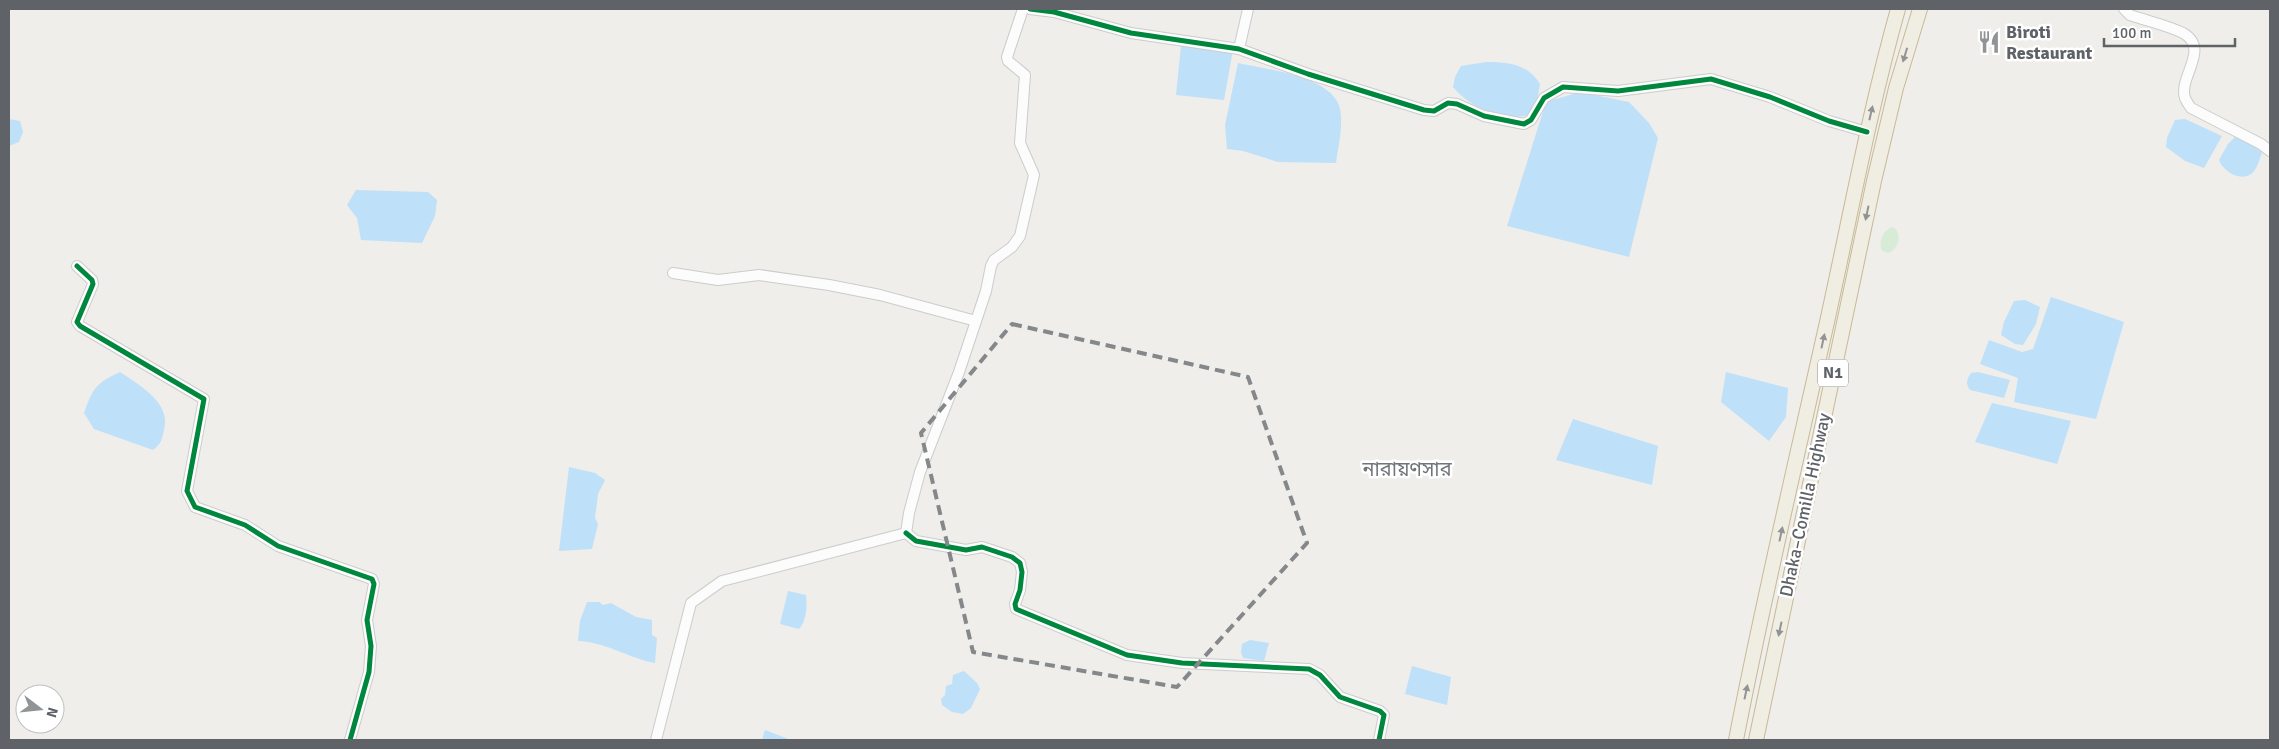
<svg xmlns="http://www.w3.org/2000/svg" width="2279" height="749" viewBox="0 0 2279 749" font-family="Signika,'Noto Sans Bengali',sans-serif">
<rect width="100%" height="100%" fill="#efeeea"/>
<!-- green -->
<path fill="#d8ebd6" d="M1892 227C1903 232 1899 248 1889 253L1882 251C1878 243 1882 231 1892 227Z"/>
<!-- water -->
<g fill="#bfe0f9">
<path d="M1181 46 1233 50 1224 100 1176 95Z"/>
<path d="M1486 62C1508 62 1528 64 1540 84L1537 101 1529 115C1504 122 1469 107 1453 87L1455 77 1461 66Z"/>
<path d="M1238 63C1267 70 1341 76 1341 116 1342 131 1338 148 1336 163L1278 162 1243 151 1227 149 1225 125Z"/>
<path d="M1580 92 1629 102 1649 123 1658 138 1629 257 1507 226 1546 102Z"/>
<path d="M9 119 20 121 23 132 19 142 9 146Z"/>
<path d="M2185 119 2222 136 2204 168 2185 161 2166 147 2167 138 2175 120Z"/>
<path d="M2235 137 2247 140 2262 153C2259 160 2257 170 2251 174 2240 182 2223 171 2219 160L2228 144Z"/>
<path d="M356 190 428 192 437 200 435 216 422 243 361 240 357 218 347 205Z"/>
<path d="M2051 297 2124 322 2096 419 2014 402 2018 378 1980 364 1989 340 2022 352 2033 349Z"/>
<path d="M2025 300 2040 307 2036 324 2023 345 2015 344 2001 335 2004 322 2014 301Z"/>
<path d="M120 372C139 385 172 403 164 430 162 439 161 444 153 450L94 429 84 413C93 388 96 383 120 372Z"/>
<path d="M1726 372 1788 388 1786 417 1769 441 1721 402Z"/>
<path d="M1978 372 2010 380 2004 398 1970 390C1965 383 1967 379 1971 373Z"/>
<path d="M1992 403 2071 421 2057 464 1975 442Z"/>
<path d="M1573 419 1658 446 1652 485 1556 460Z"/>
<path d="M569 467 595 473 605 480 598 494 595 518 598 524 592 549 559 551Z"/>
<path d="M788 591 806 595C807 607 807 619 799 629L780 624Z"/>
<path d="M587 602H599L603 605 611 603 636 617 652 620V635L657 638 655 663C628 658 606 642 578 641L580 621Z"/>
<path d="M1250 640 1269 643 1264 661 1243 658 1241 652 1242 644Z"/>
<path d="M1412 666 1451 677 1447 705 1405 694Z"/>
<path d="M964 671 977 683 980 689 971 708 963 714 952 712 942 705 941 699 945 695 946 686 952 684 953 675Z"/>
<path d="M765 730 791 740H762Z"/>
</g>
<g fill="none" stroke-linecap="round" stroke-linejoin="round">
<defs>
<g id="minor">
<path d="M1030 9 1054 12 1131 33 1239 49 1308 74 1424 110 1434 111 1448 103 1457 104 1484 116 1524 124 1531 120 1544 98 1563 87 1618 91 1711 79 1770 97 1829 121 1867 132"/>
<path d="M2124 9 2130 15C2147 21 2167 25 2183 33 2211 49 2178 77 2185 98 2186 101 2189 105 2191 108L2261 144 2270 151"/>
<path d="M1239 49 1248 9"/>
<path d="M77 266 92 280 93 284 77 322 80 326 204 399 187 491 195 507 245 525 278 546 372 579 374 584 367 620 371 646 369 672 350 740"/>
<path d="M673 273 718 280 759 275 829 285 880 295 976 321"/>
<path d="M906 533 916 541 966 550 982 547 1012 557 1020 563 1022 572 1020 590 1015 604 1016 609 1127 655 1182 663 1309 669 1320 675 1340 697 1380 711 1384 715 1379 740"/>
<path d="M906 533 909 513 920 472 959 372 986 291 991 266 994 260 1012 247 1020 236 1034 175 1020 143 1025 75 1008 61 1007 57 1023 9"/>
<path d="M656 740 691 603 722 581 906 533"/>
</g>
<g id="highway">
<path d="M1736 740C1763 600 1796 461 1827 322 1850 218 1869 112 1898 9"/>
<path d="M1756 740 1874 181 1896 88 1920 9"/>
</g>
</defs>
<!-- minor casing -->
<use href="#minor" stroke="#cbcccc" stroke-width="12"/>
<!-- highway casing -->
<use href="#highway" stroke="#c8b996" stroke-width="16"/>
<!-- minor -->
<use href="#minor" stroke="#fdfcfc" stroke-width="10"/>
<!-- highway -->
<use href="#highway" stroke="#f0ede3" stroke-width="14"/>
<defs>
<g id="cycleway">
<path d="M1030 9 1054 12 1131 33 1239 49 1308 74 1424 110 1434 111 1448 103 1457 104 1484 116 1524 124 1531 120 1544 98 1563 87 1618 91 1711 79 1770 97 1829 121 1867 132"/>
<path d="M77 266 92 280 93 284 77 322 80 326 204 399 187 491 195 507 245 525 278 546 372 579 374 584 367 620 371 646 369 672 350 740"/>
<path d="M906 533 916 541 966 550 982 547 1012 557 1020 563 1022 572 1020 590 1015 604 1016 609 1127 655 1182 663 1309 669 1320 675 1340 697 1380 711 1384 715 1379 740"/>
</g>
</defs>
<!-- cycleway casing -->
<use href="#cycleway" stroke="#fff" stroke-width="8"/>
<!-- cycleway -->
<use href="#cycleway" stroke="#00873e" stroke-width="5"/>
</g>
<!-- one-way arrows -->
<defs><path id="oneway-solid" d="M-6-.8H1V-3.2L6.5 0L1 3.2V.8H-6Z" transform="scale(1.25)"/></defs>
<g fill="#929393">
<use href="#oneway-solid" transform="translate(1905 55) rotate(107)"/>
<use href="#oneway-solid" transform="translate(1871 113) rotate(-77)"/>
<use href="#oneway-solid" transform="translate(1867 213) rotate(102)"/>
<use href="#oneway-solid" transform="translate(1823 341) rotate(-78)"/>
<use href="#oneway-solid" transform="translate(1781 534) rotate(-78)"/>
<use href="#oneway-solid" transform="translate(1780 629) rotate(102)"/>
<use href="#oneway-solid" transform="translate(1746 692) rotate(-78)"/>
</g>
<!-- marked area -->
<path fill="none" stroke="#84888a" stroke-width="4" stroke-dasharray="10 6" stroke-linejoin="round" d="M1012 324 1248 377 1307 543 1177 687 973 652 921 433Z"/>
<!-- icons -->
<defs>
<symbol id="restaurant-bare" viewBox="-9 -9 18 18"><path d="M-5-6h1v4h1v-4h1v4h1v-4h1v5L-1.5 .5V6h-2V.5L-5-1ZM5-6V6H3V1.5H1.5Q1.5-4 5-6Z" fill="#919496" stroke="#fff" stroke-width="2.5" paint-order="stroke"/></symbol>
</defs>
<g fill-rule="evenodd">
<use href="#restaurant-bare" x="1973" y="26" width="32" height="32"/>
</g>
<g text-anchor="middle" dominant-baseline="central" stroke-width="5" stroke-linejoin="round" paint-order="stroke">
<!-- shield labels -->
<rect fill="#fff" stroke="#8f9295" stroke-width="1" x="1818" y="359.5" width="30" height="27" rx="4"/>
<g font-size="16" font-weight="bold" fill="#5f6368">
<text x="1833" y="373">N1</text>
</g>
<!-- poi labels -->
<g font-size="18" font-weight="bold" fill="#5f6368" stroke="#fff" text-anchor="start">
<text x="2006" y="32">Biroti<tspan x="2006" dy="21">Restaurant</tspan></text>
</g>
<!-- street labels -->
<g font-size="18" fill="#5f6368" stroke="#fff">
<text transform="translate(1805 505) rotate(-78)">Dhaka–Comilla Highway</text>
</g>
<!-- quarter labels -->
<g font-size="20" fill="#70757a" stroke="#fff">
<text x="1407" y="469">নারায়ণসার</text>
</g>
</g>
<!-- border -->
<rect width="2279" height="749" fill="none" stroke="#5f6368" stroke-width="20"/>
<!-- north arrow -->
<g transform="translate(40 709) rotate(106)"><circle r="24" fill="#ffffff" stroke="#bfc1c3"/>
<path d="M0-4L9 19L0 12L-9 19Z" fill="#919496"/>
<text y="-8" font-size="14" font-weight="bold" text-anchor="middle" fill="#5f6368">N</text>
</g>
<!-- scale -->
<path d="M2104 38v8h131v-8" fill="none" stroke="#5f6368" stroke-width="2.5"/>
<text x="2112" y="38" font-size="15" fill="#5f6368" stroke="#ffffff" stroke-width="4" paint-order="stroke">100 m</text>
</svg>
